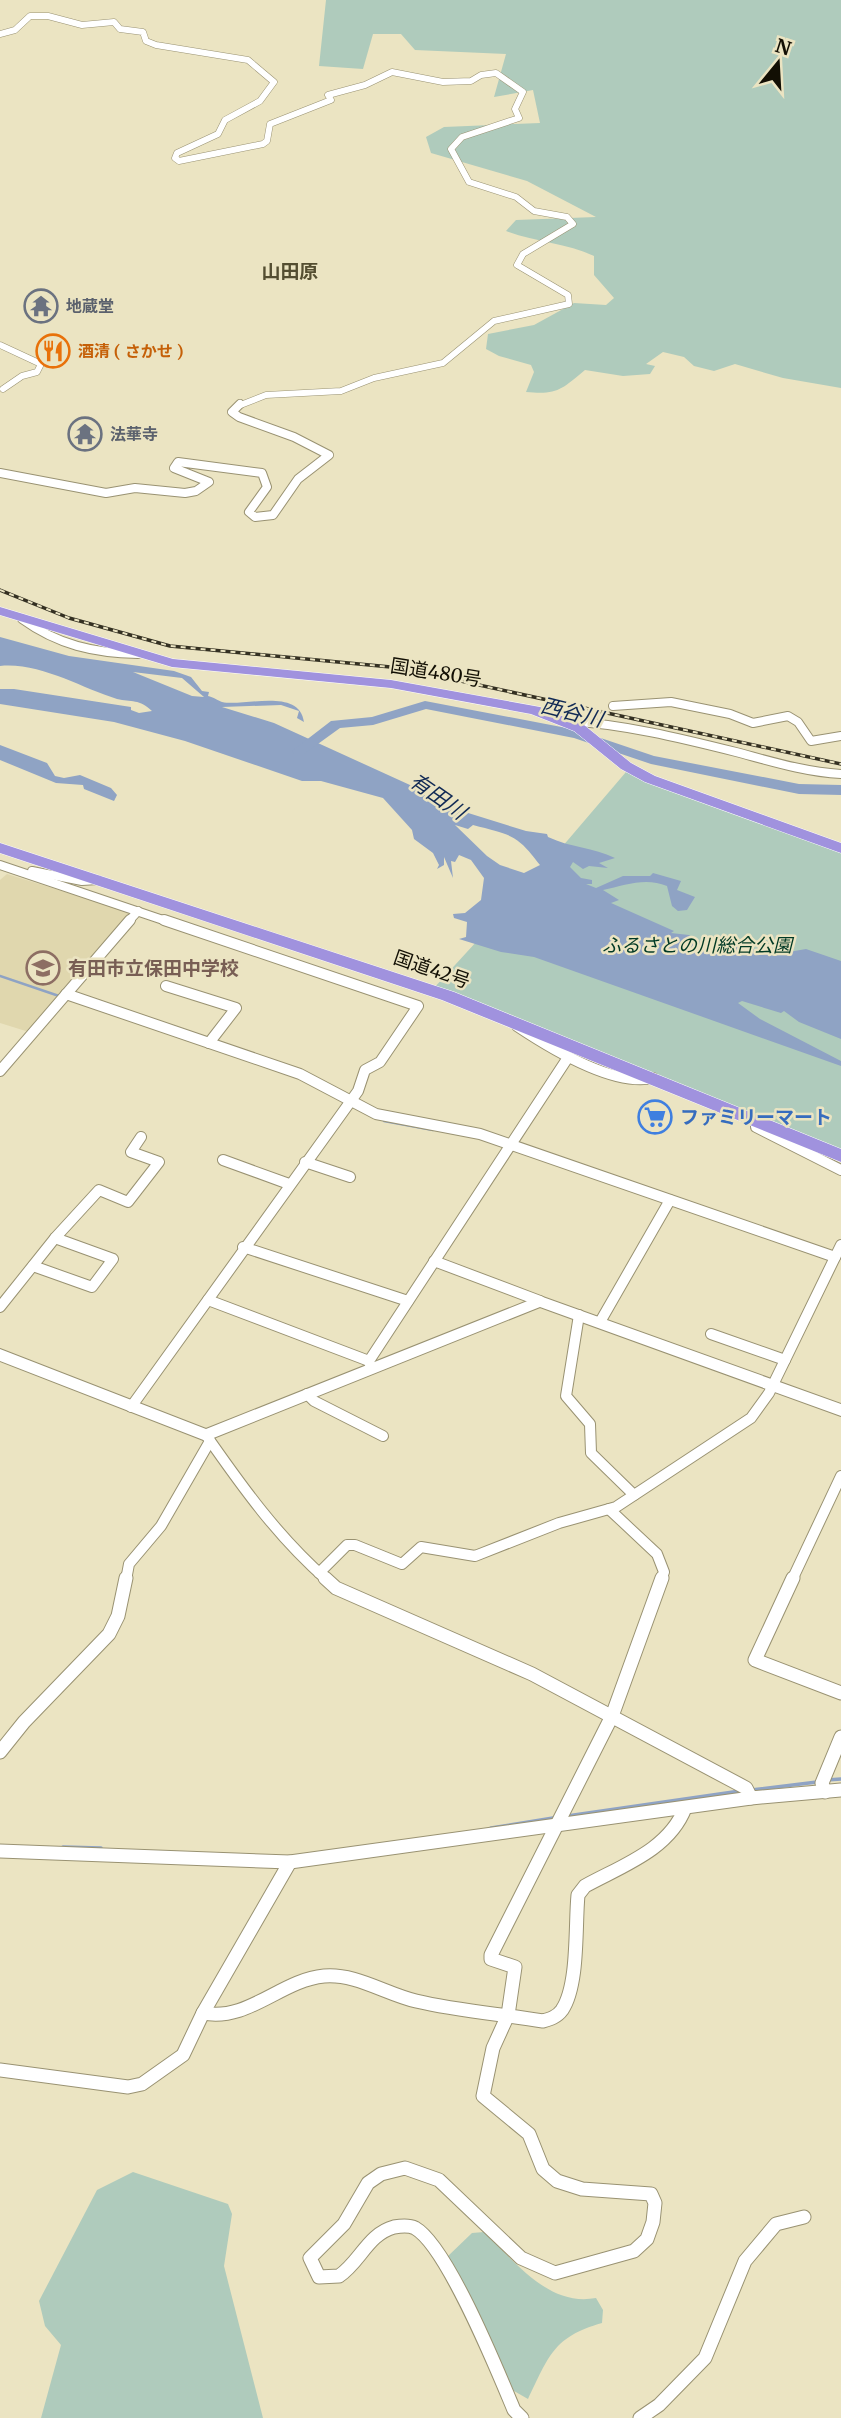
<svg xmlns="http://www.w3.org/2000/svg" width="841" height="2418" viewBox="0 0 841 2418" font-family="Merriweather,'Noto Sans JP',serif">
<rect width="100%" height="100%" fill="#ebe4c2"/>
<!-- built -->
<path fill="#e0d7ae" d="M7 874 133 913 29 1032 0 1023V880Z"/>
<!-- green -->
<g fill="#afcbbc">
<path d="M326 0H841V388L783 378 735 364 714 371 694 366 684 357 663 352 646 364 655 366 650 374 623 376 585 370C561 390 557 395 526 392L534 372 531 365 499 356 486 349 488 334 534 325 574 303 606 305 614 298 594 275V256C567 243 534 242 506 231L516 220 596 217 527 181 431 153 426 137 444 127 540 123 533 90 494 97 506 54 415 50 401 34H373L363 69 319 66Z"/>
<path d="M626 772 841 851V1152L433 989 544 868Z"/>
<path d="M133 2172 228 2204 232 2214 224 2266 263 2418H41L61 2345 45 2326 39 2301 97 2190Z"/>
<path d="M484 2232C515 2261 548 2307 596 2298L603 2310 602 2323C553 2337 549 2356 528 2399L514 2391 447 2257 472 2233Z"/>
</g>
<!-- water -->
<g fill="#8fa3c4" fill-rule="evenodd">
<path d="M0 637 69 656 174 671 191 677 202 691 209 692 208 696C213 697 219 701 222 702 244 707 299 687 304 722L297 718 299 711 281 705 222 707 274 723 410 785 436 803 526 831 547 834 548 837C571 848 593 847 615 858L599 863 608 868 589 866 583 869 573 862 570 867 581 878 592 880V884H586L596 888 623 876H650L653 873 681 881 677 890 695 897 687 910 678 911 672 906 667 886C646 877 625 885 603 890L619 900 611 903 674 931 671 933 689 935 696 941 783 953 806 949 841 961V1039L799 1022 784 1011 781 1013 742 1001 738 1003 760 1019 841 1061V1066L534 957 501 952 459 939 466 937 467 922 454 918 453 914 465 913 481 900 484 878 471 860 459 855 455 862 451 861 453 878 444 857V865L437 869 439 865 433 853 414 839 412 830 383 798 321 781H302L185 741 114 722 0 704V689H14L131 707V710L139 713 152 711C140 699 131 702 117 699 81 688 40 662 0 666ZM133 672 182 678 204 697 192 696ZM455 825 468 829 473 825C511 835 517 834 540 865L524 873 500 865 487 856Z"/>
<path d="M0 745 47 763 55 776 64 778 80 775 111 788 117 795 114 801 84 789 83 785 56 783 0 760Z"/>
</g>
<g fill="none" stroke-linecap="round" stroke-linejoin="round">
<!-- stream-far1 -->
<g stroke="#8fa3c4" stroke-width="2.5">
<path d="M0 976 59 996"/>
<path d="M384 1121 433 1130"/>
</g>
<!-- stream -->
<g stroke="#8fa3c4" stroke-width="3.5">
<path d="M827 1780 841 1779"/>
<path d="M751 1790 817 1782"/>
<path d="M567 1816 740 1791"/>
<path d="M491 1828 553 1818"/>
<path d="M63 1847 101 1848"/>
</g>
<!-- river -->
<path fill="#8fa3c4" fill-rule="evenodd" d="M425 701 577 730 654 756 799 784 841 785V795L799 794 651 764 574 738 426 709 373 725 340 728 304 754H294L292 751 331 721 372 717Z"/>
<defs>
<g id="minor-far3">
<path d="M0 34 15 30 30 16H48L82 25 114 22 120 29 143 32 146 41 156 45 248 60 274 82 260 101 225 120 218 134 177 153 175 158 179 161 263 144 267 141 270 124 331 100 328 95 365 85 392 72 443 82 471 81 481 75 496 73 523 92 515 109 519 118 462 137 451 149 469 182 516 197 534 211 567 217 573 224 523 254 517 265 568 295 569 304 494 321 443 363 374 378 341 391 266 395 238 406"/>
<path d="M0 345 41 364 37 372 22 376 3 389"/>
</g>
<g id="minor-far2">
<path d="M0 473 106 493 135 488 185 493 196 491 209 482 174 468 178 462 262 473 267 487 249 512 255 517 273 515 298 479 329 455 294 437 239 417 232 412 240 404"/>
<path d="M22 619C58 645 94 653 138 654"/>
<path d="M613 706 671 702 730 714 753 723 788 716 798 722 811 741 841 736"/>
<path d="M566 721C623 724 680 738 736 752 770 761 805 772 841 774"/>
<path d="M0 865 169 922"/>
<path d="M32 871 82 881 98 880"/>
<path d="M128 922 138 911"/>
</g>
<g id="minor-far1">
<path d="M166 986 236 1008 209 1043"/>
<path d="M66 994 300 1074 376 1114 480 1134 835 1257"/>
<path d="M517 1026C550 1048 613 1087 653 1078"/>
<path d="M0 1071 130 920"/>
<path d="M756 1121V1127L841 1170"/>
<path d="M223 1160 289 1184"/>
<path d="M305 1162 350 1177"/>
<path d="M243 1247 408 1301"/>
<path d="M434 1261 540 1301"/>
<path d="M33 1266 92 1287 113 1259 55 1238"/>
<path d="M208 1300 369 1361"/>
<path d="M0 1307 55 1238 99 1190 128 1202 159 1162 131 1152 141 1137"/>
<path d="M579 1315 566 1396 590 1424 591 1453 634 1495"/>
<path d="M600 1322 670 1200"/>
<path d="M711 1334 785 1360"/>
<path d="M371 1368 369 1361 567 1059"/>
<path d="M307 1394 314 1401 383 1436"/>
<path d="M131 1407 358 1091 365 1070 380 1062 418 1006 164 920"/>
<path d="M206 1435C243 1488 278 1537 327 1580"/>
<path d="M609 1509 657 1554 664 1572 661 1580"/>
<path d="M319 1573 347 1545H355L402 1564 421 1547 475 1556 559 1523 616 1507 751 1418 769 1393 841 1245"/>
<path d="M126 1580 129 1564 161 1526 210 1441"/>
<path d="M792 1580 841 1476"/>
</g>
<g id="minor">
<path d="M325 1578 336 1588 532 1674 746 1788 751 1798"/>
<path d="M793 1578 755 1660 841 1693"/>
<path d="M0 1752 24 1722 109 1634 118 1616 126 1578"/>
<path d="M825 1792 822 1783 841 1737"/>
<path d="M0 1851 290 1862 751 1798 841 1790"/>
<path d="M203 2013 290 1862"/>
<path d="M0 2070 128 2087 142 2084 183 2055 203 2013C248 2022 281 1980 324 1976 355 1973 386 1994 416 2001 458 2011 501 2014 543 2021 550 2019 557 2017 562 2010 579 1985 575 1925 578 1895L585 1886C621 1866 669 1850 685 1808"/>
<path d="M522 2418 514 2410C498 2372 447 2246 415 2228 409 2225 400 2226 394 2227 368 2234 360 2262 339 2276L319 2277 310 2258 344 2224 368 2183 381 2174 405 2168 439 2180 521 2258 555 2273 634 2251 647 2239 653 2222 655 2203 651 2194 582 2189 557 2181 543 2169 529 2134 483 2096 493 2048 508 2015 515 1967 491 1959V1955L612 1716 662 1578"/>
<path d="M640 2418 659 2405 705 2358 745 2261 776 2224 804 2217"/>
</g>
<path id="tertiary" d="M540 1296 841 1404V1416L540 1307 206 1441 0 1361V1349L206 1429Z"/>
<g id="trunk">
<path d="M0 607 173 659 391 680 540 707 584 725 631 763 655 776 841 843V853L645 782 621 769 574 731 531 714 391 688 172 667 0 615Z"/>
<path d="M0 843 454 992 841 1149V1162L442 1000 0 853Z"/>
</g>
</defs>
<!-- minor-far3 casing -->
<use href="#minor-far3" stroke="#999272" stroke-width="7"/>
<!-- minor-far2 casing -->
<use href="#minor-far2" stroke="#999272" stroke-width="10"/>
<!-- minor-far1 casing -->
<use href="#minor-far1" stroke="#999272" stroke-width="12"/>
<!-- minor casing -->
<use href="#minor" stroke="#999272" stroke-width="15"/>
<!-- tertiary casing -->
<use href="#tertiary" stroke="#999272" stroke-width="2"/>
<!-- trunk casing -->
<use href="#trunk" stroke="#fff" stroke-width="1"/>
<!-- minor-far3 -->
<use href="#minor-far3" stroke="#fff" stroke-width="6"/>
<!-- minor-far2 -->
<use href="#minor-far2" stroke="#fff" stroke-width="8"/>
<!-- minor-far1 -->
<use href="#minor-far1" stroke="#fff" stroke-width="10"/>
<!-- minor -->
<use href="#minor" stroke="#fff" stroke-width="13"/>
<!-- tertiary -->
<use href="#tertiary" fill="#fff" fill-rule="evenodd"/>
<!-- trunk -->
<use href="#trunk" fill="#a092de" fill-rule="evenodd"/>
<defs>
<path id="rail" d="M0 590 69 618 170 646 401 668 841 764"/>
</defs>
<!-- rail casing -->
<use href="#rail" stroke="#343022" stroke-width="3.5"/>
<!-- rail -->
<use href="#rail" stroke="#ebe4c2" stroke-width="2" stroke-dasharray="5" stroke-linecap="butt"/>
</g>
<!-- icons -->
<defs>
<symbol id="temple-ring" viewBox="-11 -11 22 22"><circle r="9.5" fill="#ebe4c2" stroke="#6b7280" stroke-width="1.5"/><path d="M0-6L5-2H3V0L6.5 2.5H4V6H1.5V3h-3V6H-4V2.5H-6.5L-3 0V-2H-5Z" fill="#6b7280"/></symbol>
<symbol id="restaurant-ring" viewBox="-11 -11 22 22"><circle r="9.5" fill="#ebe4c2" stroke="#e8710a" stroke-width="1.5"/><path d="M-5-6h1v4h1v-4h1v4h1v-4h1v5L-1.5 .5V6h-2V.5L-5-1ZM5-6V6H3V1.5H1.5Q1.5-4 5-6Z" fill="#e8710a"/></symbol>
<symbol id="school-ring" viewBox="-11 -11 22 22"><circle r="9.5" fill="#ebe4c2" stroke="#8d6e63" stroke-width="1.5"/><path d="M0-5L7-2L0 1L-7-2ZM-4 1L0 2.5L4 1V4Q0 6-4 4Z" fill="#8d6e63"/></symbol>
<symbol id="supermarket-ring" viewBox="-11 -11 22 22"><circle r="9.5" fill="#ebe4c2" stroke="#3f7fe0" stroke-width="1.5"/><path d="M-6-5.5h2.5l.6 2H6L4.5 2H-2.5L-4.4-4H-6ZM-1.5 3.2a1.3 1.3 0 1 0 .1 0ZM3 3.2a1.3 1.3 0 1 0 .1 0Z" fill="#3f7fe0"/></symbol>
</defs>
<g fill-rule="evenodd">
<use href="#temple-ring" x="22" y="287" width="38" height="38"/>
<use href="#restaurant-ring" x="34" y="332" width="38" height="38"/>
<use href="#temple-ring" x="66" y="415" width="38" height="38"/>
<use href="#school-ring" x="24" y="949" width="38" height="38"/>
<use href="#supermarket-ring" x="636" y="1098" width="38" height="38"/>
</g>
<g text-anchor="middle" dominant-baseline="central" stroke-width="5" stroke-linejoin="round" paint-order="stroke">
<!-- far-worship labels -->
<g font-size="16" font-weight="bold" fill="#5b616d" stroke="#ebe4c2" text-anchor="start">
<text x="66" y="306">地蔵堂</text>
<text x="110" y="434">法華寺</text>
</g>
<!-- far-food labels -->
<g font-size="16" font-weight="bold" fill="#c56008" stroke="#ebe4c2" text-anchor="start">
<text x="78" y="351">酒清 ( さかせ )</text>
</g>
<!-- far-quarter labels -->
<g font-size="19" font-weight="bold" fill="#544e31" stroke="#ebe4c2">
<text x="290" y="271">山田原</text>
</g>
<!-- street labels -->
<g font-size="19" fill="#120f04" stroke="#ebe4c2">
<text transform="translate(436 672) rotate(9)">国道480号</text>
<text transform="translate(432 969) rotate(19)">国道42号</text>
</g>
<!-- park labels -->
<g font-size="19" font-style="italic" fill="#003925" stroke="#ebe4c2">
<text x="697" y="945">ふるさとの川総合公園</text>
</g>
<!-- education labels -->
<g font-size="19" font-weight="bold" fill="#785e54" stroke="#ebe4c2" text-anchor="start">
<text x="68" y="968">有田市立保田中学校</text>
</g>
<!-- shop labels -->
<g font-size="19" font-weight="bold" fill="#366cbe" stroke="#ebe4c2" text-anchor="start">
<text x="680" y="1117">ファミリーマート</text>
</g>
<!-- water labels -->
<g font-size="21" font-style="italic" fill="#102954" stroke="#ebe4c2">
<text transform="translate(572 712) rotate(14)">西谷川</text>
<text transform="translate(438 796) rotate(35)">有田川</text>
</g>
</g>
<!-- north arrow -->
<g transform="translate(778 63) rotate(18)" stroke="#ebe4c2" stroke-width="5" paint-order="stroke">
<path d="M0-5L12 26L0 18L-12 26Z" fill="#120f04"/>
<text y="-10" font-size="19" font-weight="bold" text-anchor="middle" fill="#120f04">N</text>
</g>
</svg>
